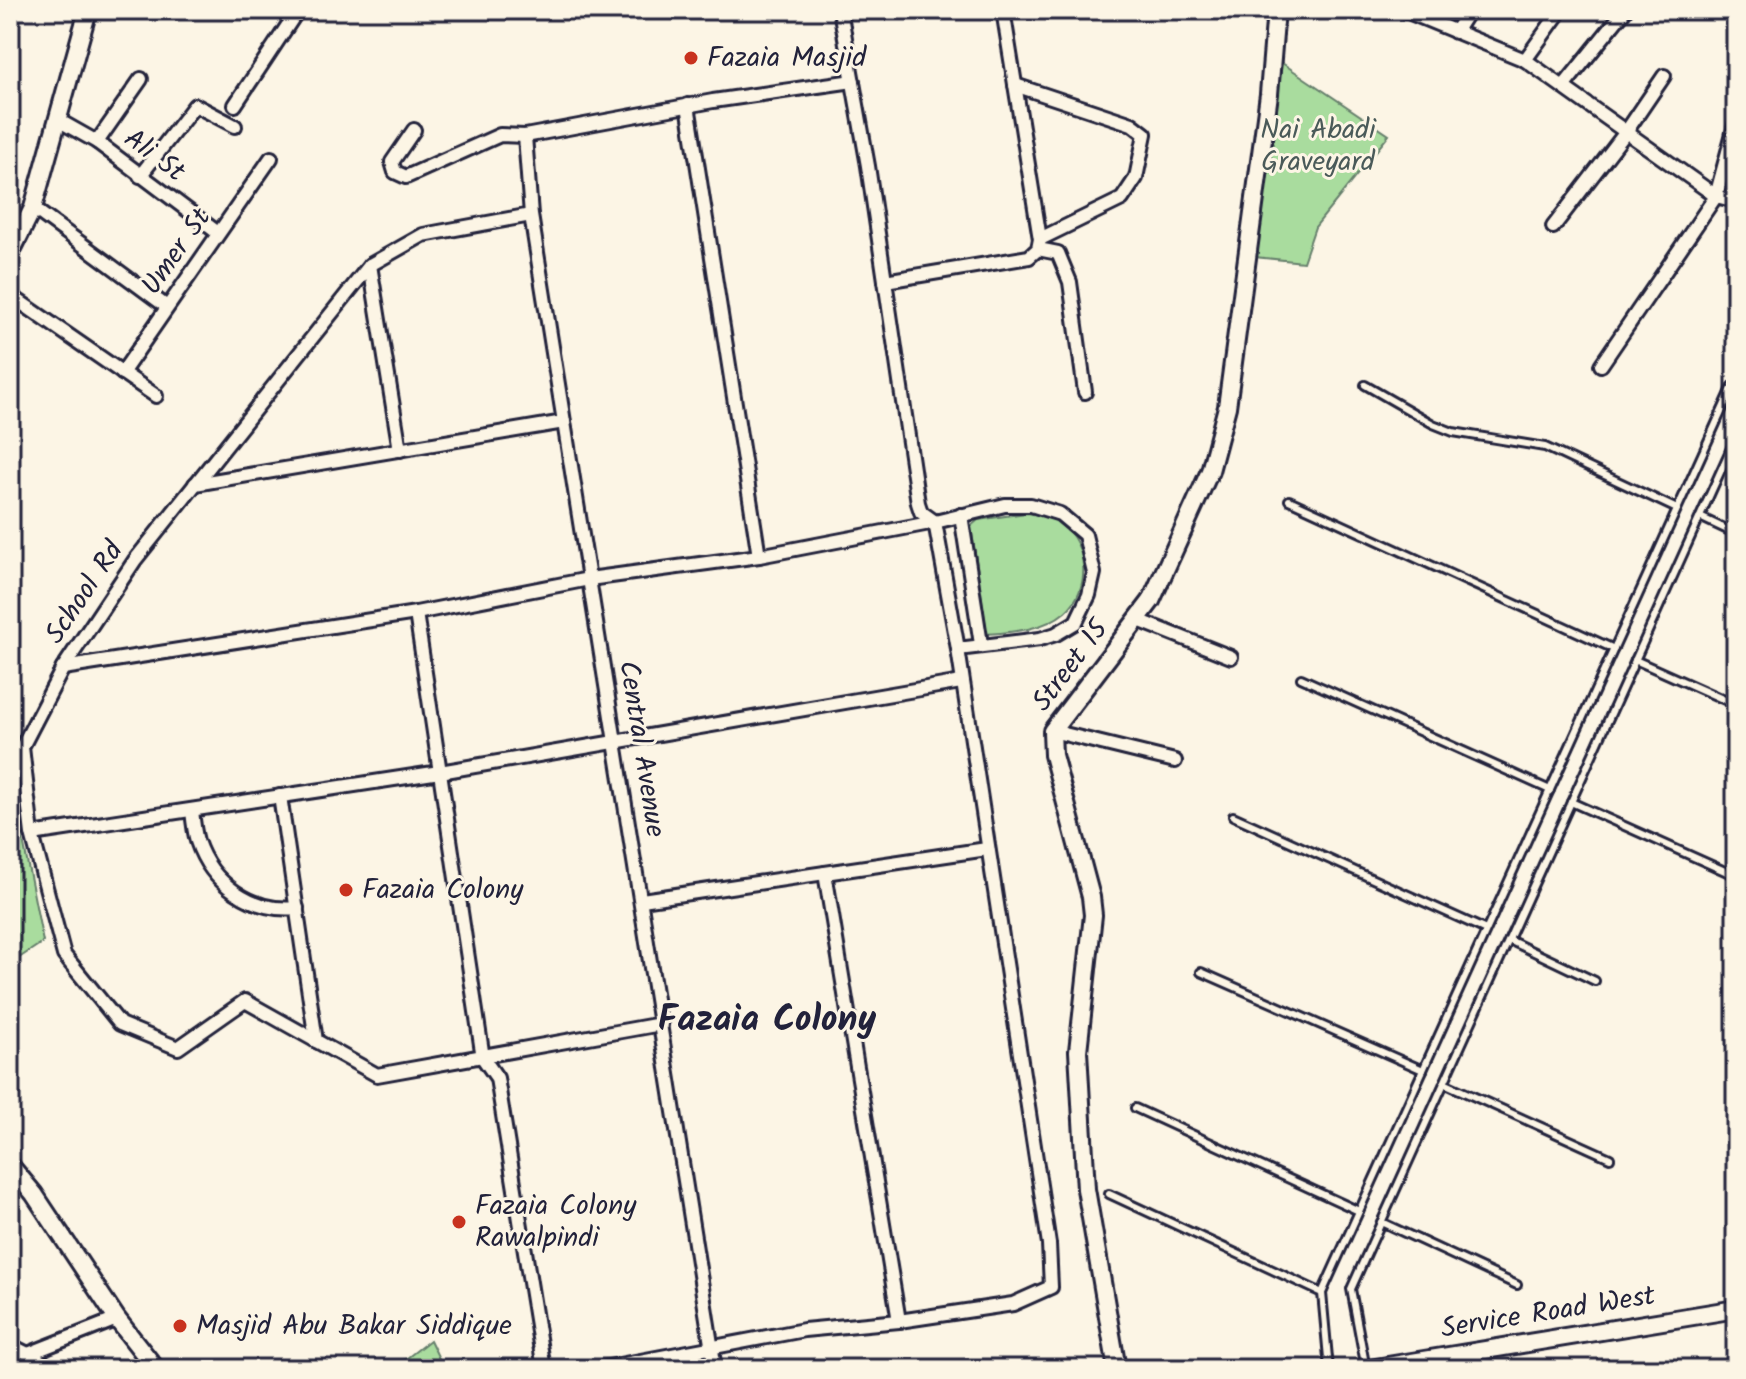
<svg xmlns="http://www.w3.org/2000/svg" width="1746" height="1379" viewBox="0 0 1746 1379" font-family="Kalam,sans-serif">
<rect width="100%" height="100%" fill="#fcf5e5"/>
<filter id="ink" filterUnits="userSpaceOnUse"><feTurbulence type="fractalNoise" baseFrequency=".0125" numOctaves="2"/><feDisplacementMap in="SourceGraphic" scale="16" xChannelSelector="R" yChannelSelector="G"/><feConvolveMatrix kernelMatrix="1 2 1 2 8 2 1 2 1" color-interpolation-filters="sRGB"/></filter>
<g filter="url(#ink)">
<!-- green -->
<g fill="#a9dc9e" stroke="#667f6c" stroke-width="2">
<path d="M1282 63 1389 135 1315 227 1303 262 1255 257Z"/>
<path d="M1026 513C1039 514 1050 516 1061 524 1089 545 1091 590 1065 612 1044 630 1013 632 987 634L971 526 978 520Z"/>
<path d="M10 805H16L43 942 10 964Z"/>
<path d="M430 1340 444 1369H393Z"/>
</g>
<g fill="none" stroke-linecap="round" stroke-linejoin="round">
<defs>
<g id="service">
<path d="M1365 385 1433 424 1453 432 1545 447 1677 509"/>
<path d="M1289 500 1614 649"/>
<path d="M1700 517 1736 534"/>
<path d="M1635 660 1736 705"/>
<path d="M1301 678 1550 790"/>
<path d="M1571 802 1736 876"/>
<path d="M1233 816 1486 930"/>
<path d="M1509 940 1595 981"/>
<path d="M1201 972 1423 1070"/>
<path d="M1444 1083 1610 1158"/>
<path d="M1135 1108 1359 1211"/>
<path d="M1109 1194 1322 1293"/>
<path d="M1381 1222 1517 1285"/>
<path d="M1329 1369 1322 1293 1733 386H1736"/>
<path d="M1366 1369 1351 1289 1736 437"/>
</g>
<g id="minor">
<path d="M1403 10 1525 60 1716 196 1736 122"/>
<path d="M1455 32 1469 10"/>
<path d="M1525 60 1561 10"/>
<path d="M1015 85 1132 124 1145 134 1136 178 1122 199 1040 239"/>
<path d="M1563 87 1625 10"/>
<path d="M235 105 298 10"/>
<path d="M688 105 759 556"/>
<path d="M58 120 97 142 218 233"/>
<path d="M414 130 392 162 395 172 406 177 500 135 525 136 713 101 853 81"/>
<path d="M525 136 531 215 715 1369"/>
<path d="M97 142 141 79"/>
<path d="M140 176 195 105 235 126"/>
<path d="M33 208 167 307"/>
<path d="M531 215 423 235 370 265 135 560 63 668 22 747 32 834 64 955 120 1024 178 1048 245 1001 377 1075 661 1024"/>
<path d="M1553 227 1626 132 1664 76"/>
<path d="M1038 249 1058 253 1070 282 1085 392"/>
<path d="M370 265 400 450"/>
<path d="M885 281 1029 257 1038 249 1040 239 1003 10"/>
<path d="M10 295 156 396"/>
<path d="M1601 365 1716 196 1736 201"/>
<path d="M122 373 271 158"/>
<path d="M195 484 564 422"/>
<path d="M961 515 981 644"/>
<path d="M416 613 483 1058 497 1078 544 1369"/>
<path d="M1138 620 1231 657"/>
<path d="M63 668 416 613 589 579 759 556 935 522 1005 505H1031L1060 514 1085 535 1094 573 1089 595 1076 622 1056 634 1040 639 958 649"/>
<path d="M1052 731 1175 761"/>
<path d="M280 796 316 1041"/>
<path d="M192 810C193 820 194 831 197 841 211 883 252 913 297 908"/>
<path d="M32 834 440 772 961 682"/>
<path d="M825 873 899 1321"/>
<path d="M642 900 987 849"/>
<path d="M10 1345 28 1354 117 1319"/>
<path d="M28 1354 54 1369"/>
<path d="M598 1369 804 1330 899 1321 1013 1304 1051 1287 1049 1244 958 649 935 522 921 512 918 503 868 166 840 10"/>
</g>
<g id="tertiary">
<path d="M10 254 33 208 88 10"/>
<path d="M10 1165 34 1194 117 1319 156 1369"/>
<path d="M1117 1369 1086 1189 1078 1051 1093 915 1091 897 1053 755 1052 731 1151 601 1210 471 1227 407 1269 94 1276 10"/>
<path d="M1369 1369 1736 1309"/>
</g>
</defs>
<!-- service casing -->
<use href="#service" stroke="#22223b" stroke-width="12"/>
<!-- minor casing -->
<use href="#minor" stroke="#22223b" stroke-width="18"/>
<!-- tertiary casing -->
<use href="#tertiary" stroke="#22223b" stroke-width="22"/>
<!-- service -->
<use href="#service" stroke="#fcf5e5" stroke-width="6"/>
<!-- minor -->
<use href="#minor" stroke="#fcf5e5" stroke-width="12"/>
<!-- tertiary -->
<use href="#tertiary" stroke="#fcf5e5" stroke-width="16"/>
</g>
</g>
<!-- markers -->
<g fill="#c8321e" stroke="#fcf5e5" stroke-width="3">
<circle cx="691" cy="58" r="8"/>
<circle cx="346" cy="890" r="8"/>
<circle cx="459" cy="1222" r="8"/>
<circle cx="180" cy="1326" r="8"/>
</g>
<g text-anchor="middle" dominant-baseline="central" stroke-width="6" stroke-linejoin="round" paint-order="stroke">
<!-- poi labels -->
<g font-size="28" fill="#22223b" stroke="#fcf5e5" text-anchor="start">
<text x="707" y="58">Fazaia Masjid</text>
<text x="362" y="890">Fazaia Colony</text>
<text x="475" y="1206">Fazaia Colony<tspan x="475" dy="32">Rawalpindi</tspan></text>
<text x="196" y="1326">Masjid Abu Bakar Siddique</text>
</g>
<!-- park labels -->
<g font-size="28" fill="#4a5a59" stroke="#fcf5e5">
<text x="1318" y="130">Nai Abadi<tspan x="1318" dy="32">Graveyard</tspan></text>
</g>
<!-- street labels -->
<g font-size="28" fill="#22223b" stroke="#fcf5e5">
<text transform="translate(154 156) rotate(37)">Ali St</text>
<text transform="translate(177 252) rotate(-55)">Umer St</text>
<text transform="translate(85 593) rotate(-56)">School Rd</text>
<text transform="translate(1071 666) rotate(-53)">Street 15</text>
<text transform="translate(641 749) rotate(81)">Central Avenue</text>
<text transform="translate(1548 1313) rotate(-9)">Service Road West</text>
</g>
<!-- district labels -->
<g font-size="36" font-weight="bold" fill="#22223b" stroke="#fcf5e5">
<text x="767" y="1020">Fazaia Colony</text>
</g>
</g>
<!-- margin -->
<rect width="1746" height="1379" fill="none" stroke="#fcf5e5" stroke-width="40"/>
<rect x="20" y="20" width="1706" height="1339" fill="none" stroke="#22223b" stroke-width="3" filter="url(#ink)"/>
</svg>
